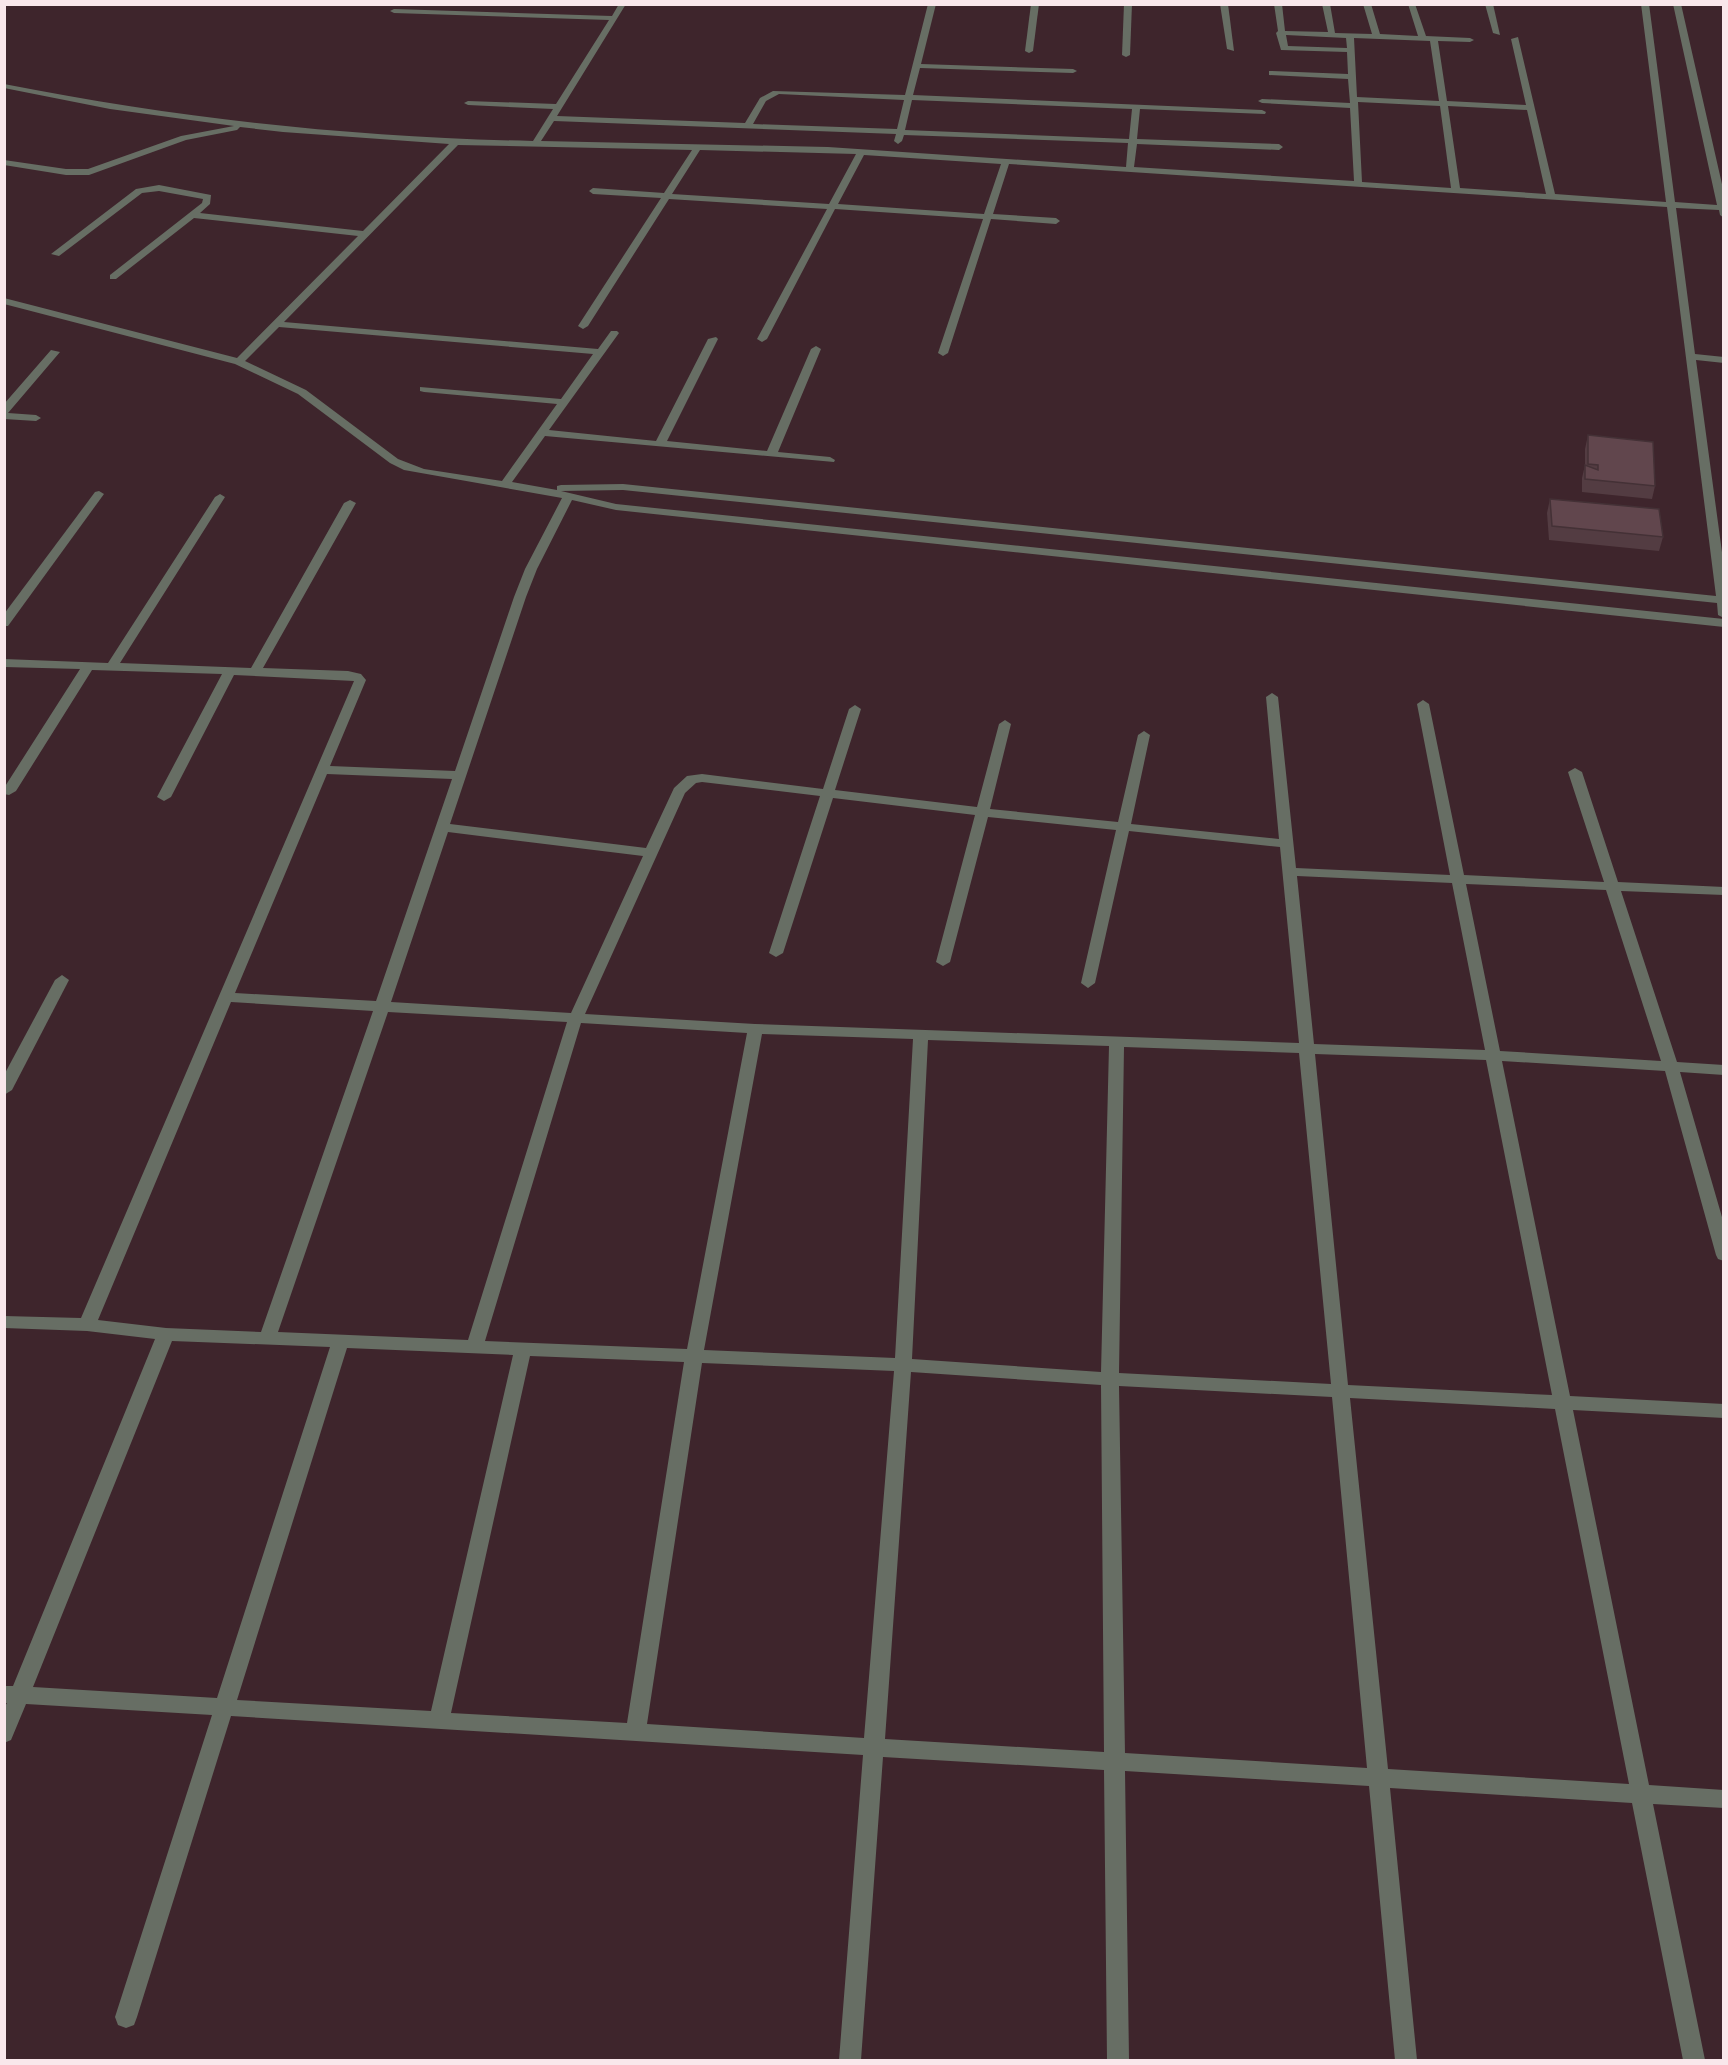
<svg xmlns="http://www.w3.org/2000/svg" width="1728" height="2065" viewBox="0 0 1728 2065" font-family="'DejaVu Sans',sans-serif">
<rect width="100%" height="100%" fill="#3e252c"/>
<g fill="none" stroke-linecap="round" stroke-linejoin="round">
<!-- minor -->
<g fill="#676e64" fill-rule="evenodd">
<path d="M619 4H626L557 116 745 123 760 98 773 91 905 95 928 4H936L921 64 1073 69 1077 71 1073 73 920 68 913 95 1262 110 1266 112 1265 114 1140 109 1137 139 1279 144 1283 147 1279 150 1137 144 1134 167 1354 181 1350 108 1262 103 1258 101 1262 99 1350 103 1348 79 1269 75V71H1272L1348 74 1347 52 1281 50 1276 33 1278 31 1274 4H1282L1285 31 1328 32 1322 4H1330L1335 33 1372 34 1363 4H1371L1380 34 1418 36 1408 4H1415L1426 36 1470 38 1474 40 1470 42 1438 41 1447 101 1526 105 1511 39 1518 37 1555 194 1666 202 1641 4H1649L1675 202 1717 205 1673 4H1681L1724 193V218L1720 215 1719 210 1676 208 1695 354 1724 357V363L1696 360 1724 567V618L1718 615 1717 603 623 490 561 491 616 504 1724 619V627L616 510 572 500 537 569 526 597 450 824 646 848 674 788 687 776 702 774 823 789 849 709 855 705 861 709 835 790 977 807 999 724 1005 720 1011 724 990 809 1118 822 1138 735 1144 731 1150 735 1131 824 1279 839 1266 697 1272 693 1278 697 1296 868 1450 875 1417 704 1423 700 1429 704 1464 875 1604 882 1568 772 1575 768 1582 772 1618 882 1724 887V895L1621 891 1677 1062 1724 1065V1075L1680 1072 1724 1224V1261L1718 1259 1716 1255 1665 1071 1502 1061 1570 1396 1724 1404V1418L1573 1410 1649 1785 1724 1790V1808L1653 1804 1705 2060H1683L1632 1803 1390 1788 1417 2060H1395L1369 1786 1125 1771 1129 2060H1107L1104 1770 883 1757 861 2060H839L863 1755 231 1716 137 2017 134 2025 126 2028 118 2025 115 2017 212 1715 26 1704 11 1740 4 1743V1708L7 1703H4V1686H13L155 1339 87 1331 4 1328V1316L81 1318 354 681 234 675 171 797 164 801 157 797 222 674 92 670 16 791 9 795 4 794V788L80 669 4 667V659L108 663 215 497 220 494 225 497 120 663 251 668 344 503 350 500 356 503 263 668 348 671 361 674 366 680 330 766 455 771 514 597 525 569 562 498 404 470 390 463 298 394 235 364 4 304V298L237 358 358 236 194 218 116 279H110V275L202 203 203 199 159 191 142 193 59 256 51 254 136 189 159 185 211 195 210 204 200 213 363 231 449 144 283 132 240 127 237 130 186 140 89 175H66L4 165V160L66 169H88L181 136 234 126 110 109 4 88V84C181 119 353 137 533 141L553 109 468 105 464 103 468 101 556 104 609 20 394 13 390 11 394 9 612 16ZM1286 35 1346 38 1347 48 1288 46ZM1354 38 1430 41 1439 101 1357 97ZM779 94 904 100 897 129 753 124 766 101ZM912 100 1132 109 1129 139 905 130ZM1358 102 1440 106 1451 188 1362 182ZM1448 106 1527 110 1546 194 1460 188ZM554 121 896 134 894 141 898 144 902 141 904 135 1128 143 1126 167 828 147 541 141ZM458 145 692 150 664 193 593 188 589 191 593 194 661 198 578 326 583 329 588 326 669 199 827 209 757 339 762 342 767 339 835 209 983 219 938 353 943 356 948 353 991 219 1056 224 1060 221 1056 218 993 214 1009 164 1667 207 1716 596 623 484 561 485 557 486V490L512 482 545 436 834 462 835 460 830 457 778 452 821 349 816 346 811 349 767 451 667 441 718 339 716 337 708 339 656 441 549 430 619 333 617 331H611L598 349 284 322ZM700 150 856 154 829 204 672 194ZM864 155 1001 164 984 214 838 204ZM279 327 593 354 561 399 420 387V391L424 392 557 404 502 481 424 469 398 459 306 390 245 361ZM327 774 452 779 376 1001 235 993ZM702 782 820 796 769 953 776 957 783 953 833 798 975 815 936 962 943 966 950 962 988 817 1116 830 1081 983 1088 988 1095 983 1129 831 1280 847 1299 1043 755 1024 585 1014 685 793 696 783ZM448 832 643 856 571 1013 391 1002ZM1297 876 1452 883 1485 1050 1314 1044ZM1466 884 1606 890 1661 1061 1500 1051ZM231 1002 373 1011 261 1332 166 1328 98 1320ZM388 1012 567 1022 468 1340 278 1332ZM581 1023 747 1033 687 1349 485 1341ZM762 1034 913 1039 895 1358 704 1350ZM928 1040 1109 1046 1101 1372 912 1359ZM1124 1047 1299 1053 1331 1384 1119 1373ZM1315 1054 1486 1060 1552 1395 1348 1385ZM172 1341 330 1347 217 1698 33 1687ZM347 1348 513 1355 431 1711 237 1700ZM530 1356 684 1362 627 1723 451 1713ZM702 1363 894 1371 864 1738 647 1724ZM911 1372 1101 1385 1104 1752 885 1739ZM1119 1386 1332 1397 1367 1768 1125 1753ZM1350 1398 1555 1409 1629 1784 1388 1769Z"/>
<path d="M1031 4H1039L1033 51 1029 53 1025 51Z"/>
<path d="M1124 4H1132L1130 55 1126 57 1122 55Z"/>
<path d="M1220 4H1228L1234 51 1227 49Z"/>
<path d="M1485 4H1493L1500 35 1493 33Z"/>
<path d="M51 350 60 352 8 413 36 415 41 418 36 421 4 419V404Z"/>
<path d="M99 491 104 494 8 626H4V614L95 492Z"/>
<path d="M62 975 69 980 12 1090 4 1095V1075L55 980Z"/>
</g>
</g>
<!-- wall -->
<g fill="#533c42">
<path d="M1588 435 1655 486 1652 499 1582 492V478L1585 465V449Z"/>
<path d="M1550 499 1663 537 1659 551 1549 540 1547 513Z"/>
</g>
<!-- building -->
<g fill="#61464d" stroke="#443136" stroke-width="1.5">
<path d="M1588 435 1653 442 1655 486 1585 479V465L1598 470V465L1588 464Z"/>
<path d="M1550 499 1659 509 1663 537 1552 526Z"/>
</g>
<!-- border -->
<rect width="1728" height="2065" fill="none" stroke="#f9e7eb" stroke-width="12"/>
</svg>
